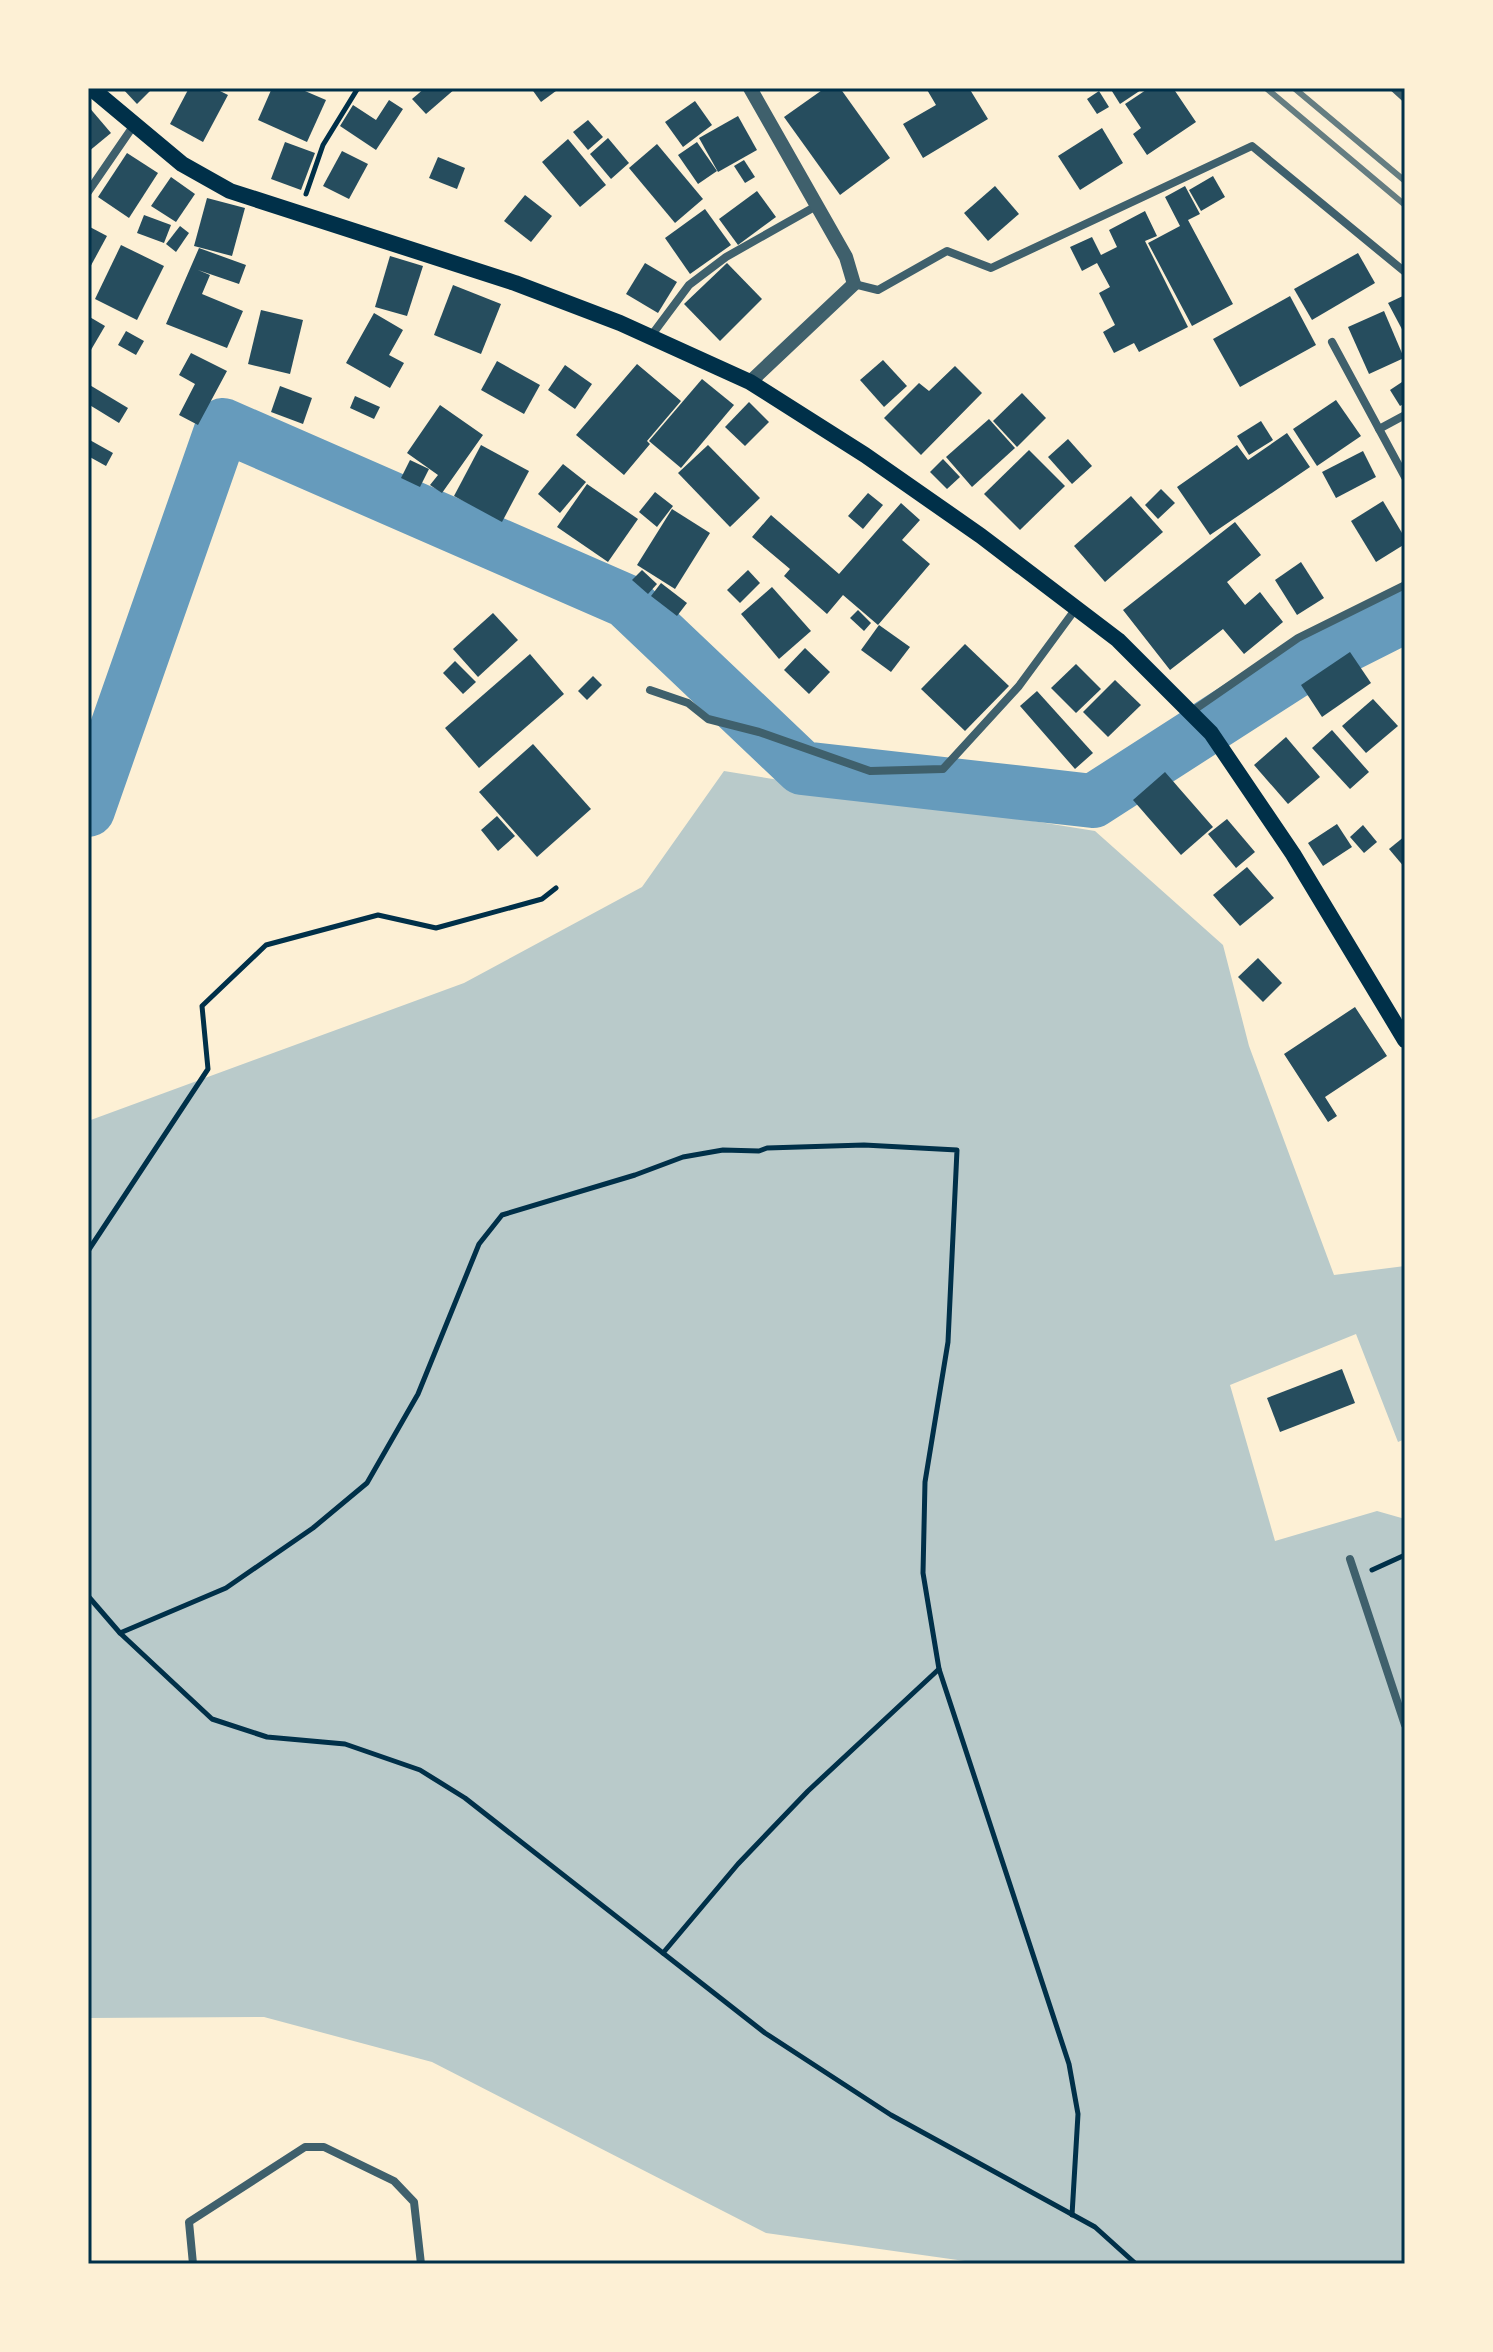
<svg xmlns="http://www.w3.org/2000/svg" width="1493" height="2352" viewBox="0 0 1493 2352" font-family="'Alegreya Sans',sans-serif">
<rect width="100%" height="100%" fill="#fdf0d5"/>
<!-- green -->
<path fill="#b9caca" d="M724 771 1095 831 1223 945 1249 1046 1334 1275 1405 1266V1439L1398 1442 1356 1334 1230 1385 1275 1541 1377 1511 1405 1519V2264H986L766 2233 432 2062 264 2017 88 2018V1121L464 983 642 887Z"/>
<g fill="none" stroke-linecap="round" stroke-linejoin="round">
<!-- river -->
<path stroke="#669bbc" stroke-width="54" d="M88 810 223 425 626 601 802 768 1093 801 1292 673 1405 616"/>
</g>
<!-- building -->
<g fill="#264d5e">
<path d="M122 88H153L137 104Z"/>
<path d="M189 88H214L228 95 203 142 170 124Z"/>
<path d="M272 88H298L326 100 307 142 258 120Z"/>
<path d="M425 88H456L426 114 412 99Z"/>
<path d="M531 88H560L541 102Z"/>
<path d="M825 88H840L890 158 840 195 784 117Z"/>
<path d="M926 88H969L988 119 923 158 903 124 936 105Z"/>
<path d="M1110 88H1144L1120 104Z"/>
<path d="M1149 88H1173L1196 122 1147 155 1133 134 1141 128 1125 104Z"/>
<path d="M1099 91 1109 107 1097 114 1087 99Z"/>
<path d="M389 100 403 109 376 150 340 126 353 105 376 120Z"/>
<path d="M695 101 712 125 683 147 665 122Z"/>
<path d="M88 106 111 133 88 152Z"/>
<path d="M738 116 757 150 718 172 699 138Z"/>
<path d="M588 120 603 137 588 150 573 132Z"/>
<path d="M1102 128 1123 163 1080 190 1058 156Z"/>
<path d="M608 138 629 163 611 179 590 154Z"/>
<path d="M568 139 606 185 580 207 542 162Z"/>
<path d="M285 142 315 153 301 190 271 179Z"/>
<path d="M697 142 717 171 698 184 678 155Z"/>
<path d="M657 144 703 199 675 223 629 168Z"/>
<path d="M342 151 368 164 349 199 323 186Z"/>
<path d="M127 153 158 173 129 218 98 197Z"/>
<path d="M438 157 465 168 457 189 429 178Z"/>
<path d="M744 160 755 177 745 183 734 166Z"/>
<path d="M1213 176 1225 197 1201 211 1189 190Z"/>
<path d="M171 177 195 194 176 222 151 206Z"/>
<path d="M995 186 1019 214 988 241 964 213Z"/>
<path d="M1185 186 1200 214 1188 220 1233 304 1192 326 1148 243 1180 226 1165 197Z"/>
<path d="M757 191 776 217 738 245 719 219Z"/>
<path d="M525 195 552 216 531 242 504 221Z"/>
<path d="M207 198 245 208 232 256 194 246Z"/>
<path d="M705 209 731 245 690 274 665 238Z"/>
<path d="M1145 211 1157 236 1145 241 1188 327 1139 352 1134 343 1114 353 1103 332 1115 325 1099 293 1110 287 1097 263 1082 271 1070 247 1092 237 1101 255 1117 247 1109 230Z"/>
<path d="M144 215 171 225 164 243 137 233Z"/>
<path d="M88 226 107 236 88 271Z"/>
<path d="M180 226 189 233 176 252 166 244Z"/>
<path d="M121 245 164 266 137 320 95 299Z"/>
<path d="M199 248 246 265 239 284 198 270 210 275 202 294 243 311 227 348 166 324Z"/>
<path d="M1358 253 1375 283 1312 320 1294 289Z"/>
<path d="M390 256 423 266 407 316 375 307Z"/>
<path d="M645 263 677 282 658 313 626 294Z"/>
<path d="M727 263 762 299 720 341 684 304Z"/>
<path d="M453 285 501 304 481 354 434 335Z"/>
<path d="M1405 295V335L1388 303Z"/>
<path d="M1290 296 1316 345 1240 387 1213 339Z"/>
<path d="M261 310 303 320 290 374 248 364Z"/>
<path d="M1384 311 1404 358 1369 374 1348 327Z"/>
<path d="M374 313 403 330 389 355 404 363 390 388 346 363Z"/>
<path d="M88 316 105 326 88 355Z"/>
<path d="M126 331 144 341 136 355 118 345Z"/>
<path d="M191 353 227 371 198 425 179 415 195 384 179 375Z"/>
<path d="M883 360 907 386 884 407 860 380Z"/>
<path d="M497 361 540 385 524 414 481 390Z"/>
<path d="M637 364 681 401 647 441 650 444 624 475 576 435Z"/>
<path d="M565 365 592 384 575 409 548 390Z"/>
<path d="M955 366 982 393 921 455 884 418 919 383 929 391Z"/>
<path d="M702 379 734 405 681 468 649 441Z"/>
<path d="M1405 380V403L1400 406 1390 390Z"/>
<path d="M88 384 128 408 119 423 88 404Z"/>
<path d="M280 386 312 398 303 424 271 412Z"/>
<path d="M1022 393 1046 418 1017 447 993 421Z"/>
<path d="M355 396 380 407 374 419 350 408Z"/>
<path d="M1336 400 1361 436 1317 466 1293 429Z"/>
<path d="M749 402 769 422 745 446 725 427Z"/>
<path d="M440 405 483 435 442 493 430 485 438 475 407 453Z"/>
<path d="M989 419 1015 448 972 487 946 457Z"/>
<path d="M1261 421 1273 440 1249 455 1237 436Z"/>
<path d="M1287 433 1310 467 1210 535 1177 487 1237 445 1248 460Z"/>
<path d="M88 439 113 453 106 466 88 456Z"/>
<path d="M1068 439 1092 466 1072 484 1048 457Z"/>
<path d="M481 445 529 471 502 522 454 496Z"/>
<path d="M708 445 760 498 730 527 678 473Z"/>
<path d="M1029 450 1065 486 1020 530 984 494Z"/>
<path d="M1363 451 1376 477 1336 498 1322 472Z"/>
<path d="M943 459 960 477 947 489 930 472Z"/>
<path d="M410 460 429 469 420 487 401 478Z"/>
<path d="M563 464 586 482 560 513 538 494Z"/>
<path d="M587 484 638 519 608 562 557 527Z"/>
<path d="M1161 489 1175 503 1158 519 1145 505Z"/>
<path d="M655 492 673 506 657 527 639 512Z"/>
<path d="M868 493 883 505 863 529 848 516Z"/>
<path d="M1131 496 1163 532 1105 582 1074 546Z"/>
<path d="M1383 501 1405 538V544L1376 562 1351 521Z"/>
<path d="M901 503 920 520 902 540 930 564 878 625 843 595 827 614 784 576 790 569 752 537 771 515 839 574Z"/>
<path d="M672 509 710 533 675 589 637 565Z"/>
<path d="M1235 522 1261 555 1227 582 1245 605 1260 592 1283 622 1244 654 1223 629 1170 670 1123 610Z"/>
<path d="M1301 562 1324 598 1297 615 1275 580Z"/>
<path d="M642 570 657 584 648 594 632 580Z"/>
<path d="M748 570 760 583 740 603 727 590Z"/>
<path d="M661 583 687 603 677 616 651 596Z"/>
<path d="M772 587 811 631 779 659 741 614Z"/>
<path d="M858 610 871 623 864 631 850 618Z"/>
<path d="M493 613 518 640 478 677 453 649Z"/>
<path d="M879 625 910 647 891 672 861 650Z"/>
<path d="M965 644 1009 686 965 731 921 689Z"/>
<path d="M805 648 830 672 809 694 784 670Z"/>
<path d="M1350 652 1371 683 1322 717 1301 685Z"/>
<path d="M530 654 564 694 479 768 445 728Z"/>
<path d="M455 661 476 682 463 694 443 673Z"/>
<path d="M1076 664 1101 689 1076 713 1051 688Z"/>
<path d="M593 676 602 685 587 700 578 691Z"/>
<path d="M1115 680 1141 705 1108 737 1083 712Z"/>
<path d="M1037 691 1093 753 1075 769 1020 706Z"/>
<path d="M1373 699 1398 726 1366 753 1342 726Z"/>
<path d="M1332 730 1369 772 1350 789 1312 748Z"/>
<path d="M1286 737 1320 777 1288 804 1254 765Z"/>
<path d="M533 744 591 809 537 857 479 792Z"/>
<path d="M1165 772 1213 827 1181 855 1133 800Z"/>
<path d="M497 816 515 836 498 851 481 830Z"/>
<path d="M1227 819 1255 852 1236 868 1208 834Z"/>
<path d="M1337 824 1352 847 1323 866 1308 843Z"/>
<path d="M1363 825 1377 842 1364 853 1350 837Z"/>
<path d="M1405 836V868L1389 849Z"/>
<path d="M1247 867 1274 898 1240 926 1213 895Z"/>
<path d="M1258 958 1282 983 1263 1002 1238 977Z"/>
<path d="M1355 1007 1387 1056 1325 1097 1337 1116 1328 1122 1284 1054Z"/>
<path d="M1342 1369 1355 1403 1280 1432 1267 1398Z"/>
</g>
<g fill="none" stroke-linecap="round" stroke-linejoin="round">
<!-- path -->
<g stroke="#003049" stroke-width="5">
<path d="M306 194 323 145 358 88"/>
<path d="M88 1251 208 1069 202 1006 266 945 378 915 436 928 542 899 556 888"/>
<path d="M1372 1570 1405 1555"/>
<path d="M88 1596 120 1633 212 1719 267 1737 345 1744 420 1770 465 1798 765 2033 891 2115 1095 2227 1136 2264"/>
<path d="M120 1633 226 1588 313 1528 367 1483 418 1394 479 1244 502 1215 635 1175 683 1157 723 1150 759 1151 767 1148 864 1145 957 1150 948 1342 925 1482 923 1573 939 1669 1069 2064 1078 2114 1072 2215"/>
<path d="M663 1953 738 1864 808 1791 939 1669"/>
</g>
<!-- minor -->
<g stroke="#3f606c" stroke-width="8">
<path d="M1394 88 1405 98"/>
<path d="M88 192 134 125"/>
<path d="M854 284 878 290 947 251 991 268 1252 146 1405 272"/>
<path d="M651 336 689 285 726 257 818 205"/>
<path d="M1332 342 1405 477"/>
<path d="M1379 429 1405 415"/>
<path d="M650 690 688 703 708 719 759 732 870 771 943 769 1019 686 1077 607"/>
<path d="M1191 712 1298 638 1405 585"/>
<path d="M1350 1559 1405 1725"/>
<path d="M193 2264 189 2222 305 2147H324L394 2181 414 2202 421 2264"/>
</g>
<!-- tertiary -->
<path stroke="#3f606c" stroke-width="14" d="M750 382 854 284 846 257 750 88"/>
<!-- secondary -->
<path stroke="#003049" stroke-width="16" d="M91 88 182 164 230 191 515 283 620 323 750 382 865 455 981 536 1118 640 1211 733 1293 854 1405 1040"/>
<!-- rail -->
<g stroke="#657d81" stroke-width="6">
<path d="M1266 88 1405 205"/>
<path d="M1294 88 1405 181"/>
</g>
</g>
<!-- border -->
<rect width="1493" height="2352" fill="none" stroke="#fdf0d5" stroke-width="180"/>
<rect x="90" y="90" width="1313" height="2172" fill="none" stroke="#003049" stroke-width="3"/>
</svg>
